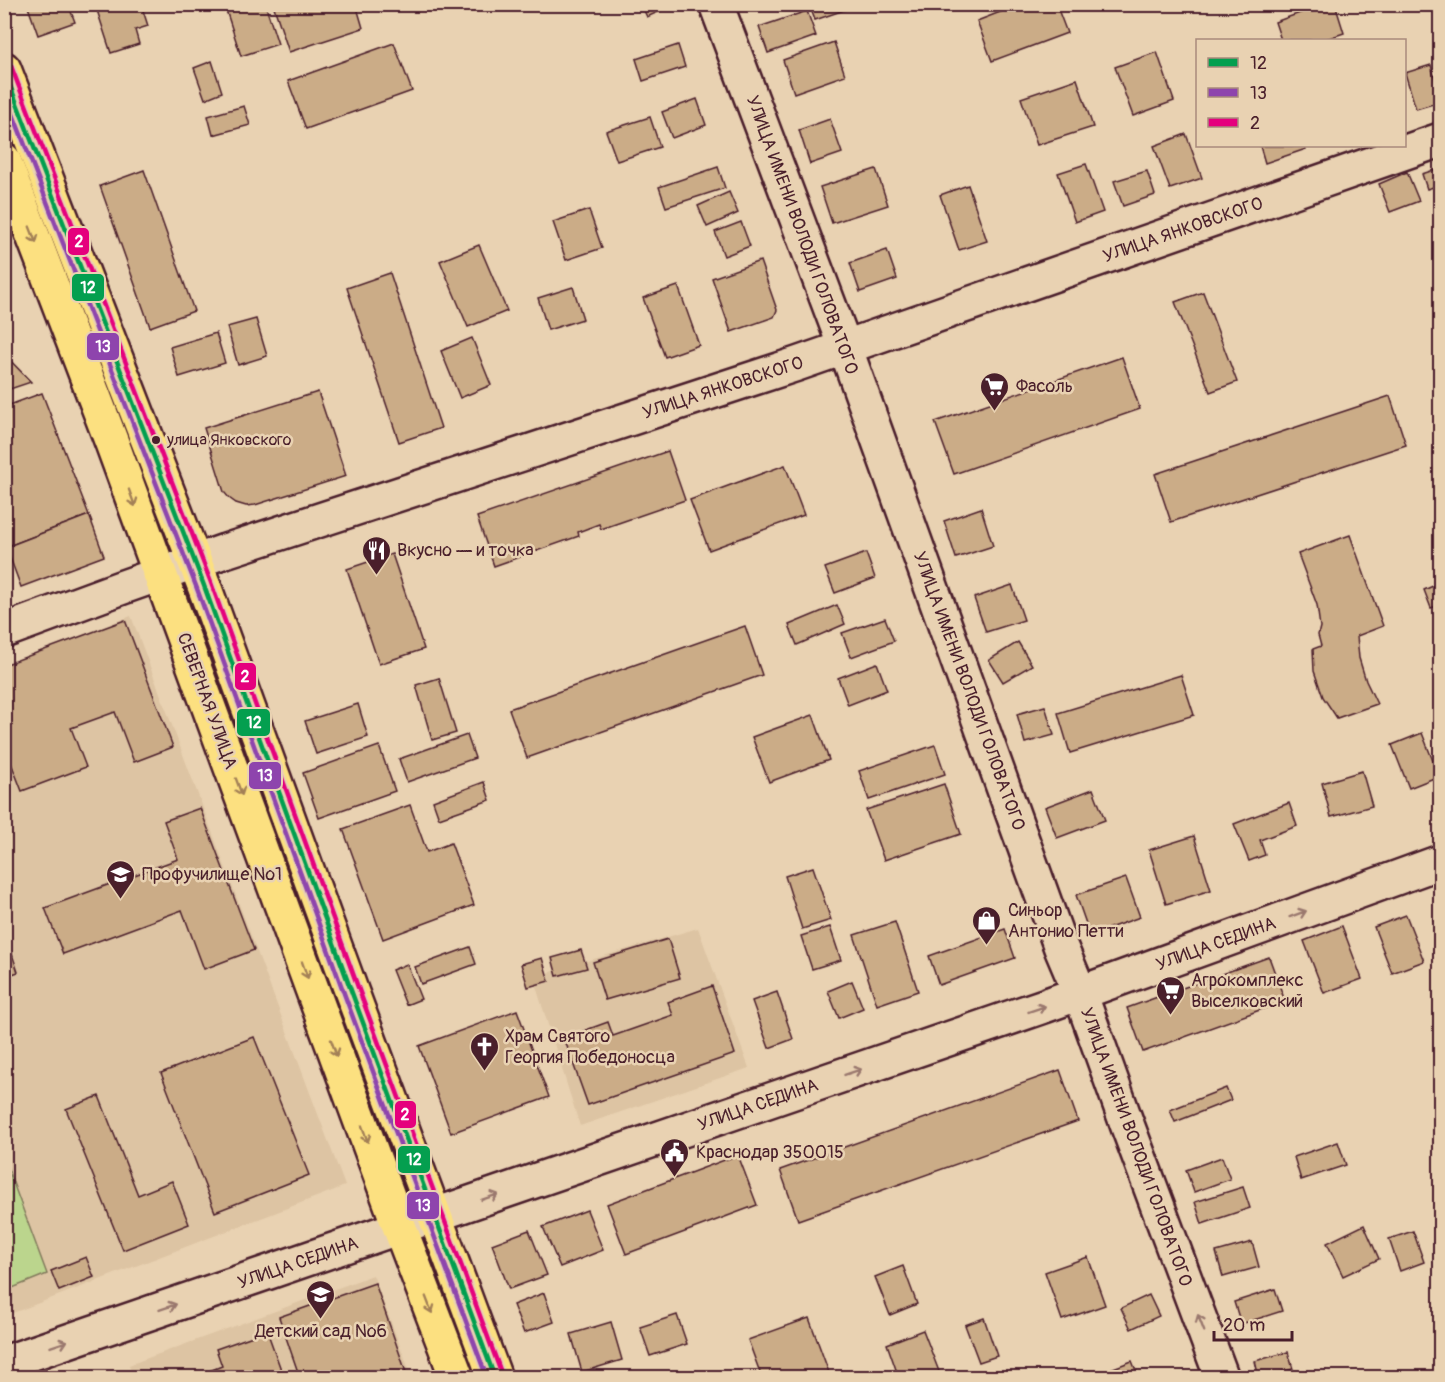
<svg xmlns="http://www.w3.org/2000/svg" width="1445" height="1382" viewBox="0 0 1445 1382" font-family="Pangolin,sans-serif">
<rect width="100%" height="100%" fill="#e9d2b2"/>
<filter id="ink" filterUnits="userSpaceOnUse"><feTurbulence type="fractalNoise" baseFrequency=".0167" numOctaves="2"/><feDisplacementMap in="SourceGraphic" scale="12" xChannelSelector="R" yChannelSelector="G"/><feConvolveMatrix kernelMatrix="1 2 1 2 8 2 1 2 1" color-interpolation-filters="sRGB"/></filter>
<g filter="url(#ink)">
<!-- built -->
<g fill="#ddc4a3">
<path d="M131 616 345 1186 5 1316V664Z"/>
<path d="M698 928 749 1068 580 1126 533 977Z"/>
<path d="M373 1275 412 1377 133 1378 129 1365Z"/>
</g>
<!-- green -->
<path fill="#bbd58d" stroke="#827a5c" stroke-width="1.5" d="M5 1161 47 1274 5 1291H4Z"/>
<!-- building -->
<g fill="#cbac87" stroke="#4a1f2b" stroke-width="1.5">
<path d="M27 4H68L75 22 38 35Z"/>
<path d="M95 4H141L148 26 135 30 139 44 111 53Z"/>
<path d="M224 4H265L278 44 241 56Z"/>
<path d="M273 4H356L363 28 289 52Z"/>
<path d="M641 4H665L667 8 647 17Z"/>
<path d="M809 4H859V5L815 20Z"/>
<path d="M1021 4H1056L1067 33 992 61 977 21Z"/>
<path d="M1325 4H1335L1344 33 1323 40H1281L1275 22Z"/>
<path d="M807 11 816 36 768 53 759 27Z"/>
<path d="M834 42 845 75 794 93 783 60Z"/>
<path d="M394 43 412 91 306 129 288 81Z"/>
<path d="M678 45 685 67 643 81 636 59Z"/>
<path d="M1157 52 1174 101 1133 116 1115 67Z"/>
<path d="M212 61 222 92 205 99 194 68Z"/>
<path d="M1431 65 1440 97V102L1416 109 1405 73Z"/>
<path d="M1077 79 1093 127 1037 145 1021 98Z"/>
<path d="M697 99 706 125 672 138 662 112Z"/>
<path d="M244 106 250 125 213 135 208 116Z"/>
<path d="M650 117 660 147 617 161 606 131Z"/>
<path d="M830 119 842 153 810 164 799 130Z"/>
<path d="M1186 134 1202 178 1170 189 1154 146Z"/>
<path d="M1260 146H1305L1306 149 1265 163Z"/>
<path d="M1086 164 1103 212 1075 222 1058 173Z"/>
<path d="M718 167 725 188 666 207 659 187Z"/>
<path d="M1440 168V185L1427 189 1422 174Z"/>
<path d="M876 169 888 205 832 223 820 187Z"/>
<path d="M144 170 194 311 150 327 100 186Z"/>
<path d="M1147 171 1155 195 1123 206 1114 181Z"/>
<path d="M1407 172 1419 201 1390 212 1379 184Z"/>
<path d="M968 185 987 241 959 250 940 195Z"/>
<path d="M729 192 738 213 707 227 698 206Z"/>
<path d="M589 210 602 248 566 260 553 222Z"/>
<path d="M741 222 750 246 724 256 715 232Z"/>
<path d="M479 245 507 311 468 327 440 261Z"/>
<path d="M887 250 897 279 860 292 850 263Z"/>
<path d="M760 261 777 310 774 317 731 332 712 278Z"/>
<path d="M390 273 441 428 399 442 347 288Z"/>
<path d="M678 286 699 345 665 357 643 298Z"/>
<path d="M573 287 583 319 548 330 538 298Z"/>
<path d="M1203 292 1237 382 1210 392 1175 302Z"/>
<path d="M256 319 267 356 238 365 227 327Z"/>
<path d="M216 333 225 363 179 377 170 347Z"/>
<path d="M472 338 491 385 460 398 441 351Z"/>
<path d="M4 353 5 355 31 382 4 391Z"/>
<path d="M1122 357 1140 409 954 474 935 422Z"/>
<path d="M318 392 346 476 255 505 246 506 236 503 229 498 224 492 204 428Z"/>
<path d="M42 393 89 515 6 547 4 543V407Z"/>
<path d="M1390 396 1406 445 1171 522 1155 474Z"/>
<path d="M668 451 685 500 601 529 599 524 578 532 579 536 494 566 477 517Z"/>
<path d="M785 465 804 515 709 550 690 500Z"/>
<path d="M981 508 993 546 956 558 944 521Z"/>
<path d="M89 515 104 556 21 587 6 547Z"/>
<path d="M1350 535 1383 626 1357 636 1359 658 1366 681 1377 704 1337 718 1323 697 1314 671 1313 649 1321 646 1318 635 1320 627 1317 605 1298 554Z"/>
<path d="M866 553 875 578 835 593 825 568Z"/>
<path d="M392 554 424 649 379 664 347 569Z"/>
<path d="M1440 583V605L1431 608 1424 590Z"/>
<path d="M1012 585 1024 620 986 632 974 598Z"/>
<path d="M837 605 845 624 797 645 789 625Z"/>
<path d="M885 618 894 641 851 657 842 633Z"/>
<path d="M125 620 173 747 134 762 115 712 71 728 86 767 22 791 4 745V665Z"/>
<path d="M745 626 762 675 527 758 509 709Z"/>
<path d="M1018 642 1032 665 1003 682 989 660Z"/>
<path d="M877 663 887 690 848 705 838 678Z"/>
<path d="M1181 675 1194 715 1070 753 1058 713Z"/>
<path d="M439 678 456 733 432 740 416 685Z"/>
<path d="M358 704 368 737 316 754 305 721Z"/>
<path d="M1045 706 1054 735 1025 743 1017 714Z"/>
<path d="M813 715 829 760 769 782 752 737Z"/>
<path d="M1422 733 1439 776 1409 788 1392 745Z"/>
<path d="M467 735 475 758 407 782 399 759Z"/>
<path d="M935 745 945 774 869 800 859 771Z"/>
<path d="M379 746 395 791 319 818 303 773Z"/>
<path d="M1362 771 1372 806 1331 817 1322 783Z"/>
<path d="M484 782 490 800 439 818 433 801Z"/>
<path d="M944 784 961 834 884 860 866 810Z"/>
<path d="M1093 789 1105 820 1057 838 1045 807Z"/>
<path d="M1289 803 1297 826 1260 840 1265 855 1249 861 1234 824Z"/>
<path d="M410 805 427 852 451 843 474 905 383 939 343 829Z"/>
<path d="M200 808 254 950 204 969 182 910 63 954 45 908 178 859 164 821Z"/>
<path d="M1194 836 1211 890 1166 904 1149 850Z"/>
<path d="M813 867 831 920 802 929 785 876Z"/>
<path d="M1126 878 1140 917 1090 935 1076 895Z"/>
<path d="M1406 915 1424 961 1392 973 1374 927Z"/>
<path d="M1440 917V941L1433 919Z"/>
<path d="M895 922 918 991 877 1005 854 935Z"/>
<path d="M1342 926 1362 979 1324 993 1304 941Z"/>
<path d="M830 927 841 960 812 969 801 936Z"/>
<path d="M1005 929 1015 958 939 985 929 956Z"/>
<path d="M668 939 680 978 605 1000 593 962Z"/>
<path d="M470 947 476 964 421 984 415 967Z"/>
<path d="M581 950 587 968 557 976 552 958Z"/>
<path d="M11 951 18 972 4 977V953Z"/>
<path d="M1269 957 1285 1001 1143 1052 1127 1008Z"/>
<path d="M542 958 549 981 528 987 521 964Z"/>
<path d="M407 964 421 999 406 1005 392 970Z"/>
<path d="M852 981 863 1008 839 1018 828 991Z"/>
<path d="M712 986 735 1054 588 1105 564 1038 608 1022 613 1036 673 1015 668 1002Z"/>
<path d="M777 992 793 1039 769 1048 752 1001Z"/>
<path d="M517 1010 549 1097 451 1133 419 1046Z"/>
<path d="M254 1037 309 1175 215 1212 161 1073Z"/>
<path d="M1060 1070 1078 1121 798 1220 780 1170Z"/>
<path d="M1226 1088 1231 1100 1175 1122 1170 1110Z"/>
<path d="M99 1096 138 1195 172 1181 189 1224 123 1250 66 1109Z"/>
<path d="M1338 1142 1346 1165 1301 1180 1294 1157Z"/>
<path d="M738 1155 757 1205 626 1254 607 1204Z"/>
<path d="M1222 1157 1230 1179 1194 1192 1186 1170Z"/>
<path d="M1243 1187 1250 1208 1202 1224 1195 1202Z"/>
<path d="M587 1210 603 1250 560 1267 543 1227Z"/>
<path d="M1364 1225 1379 1259 1343 1276 1327 1243Z"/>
<path d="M529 1230 547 1275 509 1289 492 1244Z"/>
<path d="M1413 1231 1424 1262 1400 1271 1389 1239Z"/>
<path d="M1252 1242 1259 1267 1223 1277 1216 1252Z"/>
<path d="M86 1257 94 1277 59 1291 51 1271Z"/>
<path d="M1088 1257 1105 1305 1062 1320 1045 1272Z"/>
<path d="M903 1266 917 1304 890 1315 875 1277Z"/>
<path d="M375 1283 408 1378H300L279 1317Z"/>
<path d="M1275 1289 1282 1311 1241 1324 1234 1302Z"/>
<path d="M544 1293 554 1322 524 1333 513 1305Z"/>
<path d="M1149 1295 1159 1316 1131 1329 1121 1308Z"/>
<path d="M677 1315 687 1344 650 1356 640 1327Z"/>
<path d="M809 1318 831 1378H762L748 1340Z"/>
<path d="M984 1318 997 1356 979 1362 965 1325Z"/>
<path d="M611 1322 622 1360 582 1372 571 1334Z"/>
<path d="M923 1330 940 1374 931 1378H899L887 1344Z"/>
<path d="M267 1331 284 1378H191L222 1366 216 1349Z"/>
<path d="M1288 1352 1293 1369 1259 1378 1255 1361Z"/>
<path d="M1132 1361 1139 1378H1093L1092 1376Z"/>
</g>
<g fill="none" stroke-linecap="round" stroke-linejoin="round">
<defs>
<g id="secondary">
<path d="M716 4 845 347 1061 948 1080 993 1128 1127 1222 1378"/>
<path d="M4 631 123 587 225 551 797 364 1440 140"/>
<path d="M4 1363 1047 1005 1440 862"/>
</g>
<g id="primary">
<path d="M4 69 203 583 352 993 495 1378"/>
<path d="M4 160 112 443 396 1218 457 1378"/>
</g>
</defs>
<!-- secondary casing -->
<use href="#secondary" stroke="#4a1f2b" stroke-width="38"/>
<!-- primary casing -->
<use href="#primary" stroke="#4a1f2b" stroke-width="38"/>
<!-- secondary -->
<use href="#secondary" stroke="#e9d2b2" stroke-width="33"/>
<!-- primary -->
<use href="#primary" stroke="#fce080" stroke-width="33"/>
<defs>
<path id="bus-1" d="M4 70 203 583 352 993 495 1378"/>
<path id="bus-2" d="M4 91 196 586 345 996 487 1378"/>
<path id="bus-3" d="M11 66 210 580 359 990 502 1375"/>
</defs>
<!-- bus-1 casing -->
<use href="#bus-1" stroke="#e9d2b2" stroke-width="9"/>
<!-- bus-2 casing -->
<use href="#bus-2" stroke="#e9d2b2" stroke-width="9"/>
<!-- bus-3 casing -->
<use href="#bus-3" stroke="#e9d2b2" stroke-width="9"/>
<!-- bus-1 -->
<use href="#bus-1" stroke="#049f4f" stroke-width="4.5"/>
<!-- bus-2 -->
<use href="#bus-2" stroke="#8e44ad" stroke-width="4.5"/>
<!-- bus-3 -->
<use href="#bus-3" stroke="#e5007d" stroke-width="4.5"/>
</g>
<!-- one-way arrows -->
<defs><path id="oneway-shaft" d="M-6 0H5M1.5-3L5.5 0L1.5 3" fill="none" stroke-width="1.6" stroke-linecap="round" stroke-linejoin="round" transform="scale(1.5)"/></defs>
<g stroke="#a38056">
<use href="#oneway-shaft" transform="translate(33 235) rotate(69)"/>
<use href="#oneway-shaft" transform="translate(132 498) rotate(70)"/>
<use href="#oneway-shaft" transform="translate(239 787) rotate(70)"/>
<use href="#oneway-shaft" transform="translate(305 970) rotate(70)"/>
<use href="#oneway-shaft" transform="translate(334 1048) rotate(70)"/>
<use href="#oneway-shaft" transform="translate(365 1134) rotate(70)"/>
<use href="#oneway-shaft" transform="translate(429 1305) rotate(69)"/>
</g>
<g stroke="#9a786e">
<use href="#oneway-shaft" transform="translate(1298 914) rotate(-20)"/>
<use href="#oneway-shaft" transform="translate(1037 1009) rotate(-19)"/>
<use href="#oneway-shaft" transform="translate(853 1072) rotate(-19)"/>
<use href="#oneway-shaft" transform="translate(490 1197) rotate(-19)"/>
<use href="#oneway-shaft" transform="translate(168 1307) rotate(-19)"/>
<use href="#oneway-shaft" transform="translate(1201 1323) rotate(-111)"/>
<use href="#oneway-shaft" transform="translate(59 1344) rotate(-19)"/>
</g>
</g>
<!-- icons -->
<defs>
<symbol id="supermarket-pin" viewBox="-11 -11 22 30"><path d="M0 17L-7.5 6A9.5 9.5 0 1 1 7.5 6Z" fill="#4a1f2b" stroke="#e9d2b2"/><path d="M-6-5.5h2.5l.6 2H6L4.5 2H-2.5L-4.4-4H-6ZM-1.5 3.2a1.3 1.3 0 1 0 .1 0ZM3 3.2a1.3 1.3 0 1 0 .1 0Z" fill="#fff"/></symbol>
<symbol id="restaurant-pin" viewBox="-11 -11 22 30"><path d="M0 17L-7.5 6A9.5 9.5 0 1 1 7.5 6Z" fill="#4a1f2b" stroke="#e9d2b2"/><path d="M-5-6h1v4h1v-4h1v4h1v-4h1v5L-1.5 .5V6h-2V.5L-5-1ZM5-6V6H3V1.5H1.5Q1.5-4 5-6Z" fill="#fff"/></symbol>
<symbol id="university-pin" viewBox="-11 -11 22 30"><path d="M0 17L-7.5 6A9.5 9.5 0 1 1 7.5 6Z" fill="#4a1f2b" stroke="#e9d2b2"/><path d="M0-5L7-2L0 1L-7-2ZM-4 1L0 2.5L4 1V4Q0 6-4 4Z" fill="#fff"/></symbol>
<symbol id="shop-pin" viewBox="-11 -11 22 30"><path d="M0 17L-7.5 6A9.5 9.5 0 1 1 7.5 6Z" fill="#4a1f2b" stroke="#e9d2b2"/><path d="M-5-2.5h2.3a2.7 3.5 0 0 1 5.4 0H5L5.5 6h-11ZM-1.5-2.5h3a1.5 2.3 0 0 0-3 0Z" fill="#fff"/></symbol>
<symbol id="church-pin" viewBox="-11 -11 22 30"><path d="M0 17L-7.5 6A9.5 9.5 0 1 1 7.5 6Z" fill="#4a1f2b" stroke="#e9d2b2"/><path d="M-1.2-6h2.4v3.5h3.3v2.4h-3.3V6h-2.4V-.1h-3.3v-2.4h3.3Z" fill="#fff"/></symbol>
<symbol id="civic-pin" viewBox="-11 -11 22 30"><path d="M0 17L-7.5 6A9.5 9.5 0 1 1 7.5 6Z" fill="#4a1f2b" stroke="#e9d2b2"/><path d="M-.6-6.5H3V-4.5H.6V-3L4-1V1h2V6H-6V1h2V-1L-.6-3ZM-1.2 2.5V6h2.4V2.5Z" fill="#fff"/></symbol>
<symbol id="school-pin" viewBox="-11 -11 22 30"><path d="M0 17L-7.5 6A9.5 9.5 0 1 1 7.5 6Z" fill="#4a1f2b" stroke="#e9d2b2"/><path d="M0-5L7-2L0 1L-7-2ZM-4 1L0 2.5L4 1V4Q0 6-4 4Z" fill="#fff"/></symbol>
</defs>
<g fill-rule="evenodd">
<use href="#supermarket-pin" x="978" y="370" width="33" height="45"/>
<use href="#restaurant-pin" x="360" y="534" width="33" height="45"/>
<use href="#university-pin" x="104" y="858" width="33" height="45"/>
<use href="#shop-pin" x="970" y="904" width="33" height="45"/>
<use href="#supermarket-pin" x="1154" y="974" width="33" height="45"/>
<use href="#church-pin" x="468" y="1030" width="33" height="45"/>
<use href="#civic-pin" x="658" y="1136" width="33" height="45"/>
<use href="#school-pin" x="304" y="1278" width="33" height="45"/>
</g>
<!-- markers -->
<circle fill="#4a1f2b" stroke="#e9d2b2" stroke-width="2" cx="156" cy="440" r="5"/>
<g text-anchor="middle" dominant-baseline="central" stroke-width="5" stroke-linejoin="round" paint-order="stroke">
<!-- bus labels -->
<g font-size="16" fill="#4a1f2b" stroke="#e9d2b2" text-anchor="start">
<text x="167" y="440">улица Янковского</text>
</g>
<!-- street labels -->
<g font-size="18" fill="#4a1f2b" stroke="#e9d2b2">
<text transform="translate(1183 230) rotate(-19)">УЛИЦА ЯНКОВСКОГО</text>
<text transform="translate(802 235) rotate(70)">УЛИЦА ИМЕНИ ВОЛОДИ ГОЛОВАТОГО</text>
<text transform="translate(723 388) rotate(-18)">УЛИЦА ЯНКОВСКОГО</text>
<text transform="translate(969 691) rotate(70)">УЛИЦА ИМЕНИ ВОЛОДИ ГОЛОВАТОГО</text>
<text transform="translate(207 701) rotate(70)">СЕВЕРНАЯ УЛИЦА</text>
<text transform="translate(1216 944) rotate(-20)">УЛИЦА СЕДИНА</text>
<text transform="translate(758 1105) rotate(-19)">УЛИЦА СЕДИНА</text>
<text transform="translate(1136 1147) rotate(70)">УЛИЦА ИМЕНИ ВОЛОДИ ГОЛОВАТОГО</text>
<text transform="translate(298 1263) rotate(-19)">УЛИЦА СЕДИНА</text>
</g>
<!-- poi labels -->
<g font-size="18" fill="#4a1f2b" stroke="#e9d2b2" text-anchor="start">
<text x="1016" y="386">Фасоль</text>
<text x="397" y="550">Вкусно — и точка</text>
<text x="142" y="874">Профучилище №1</text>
<text x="1008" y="910">Синьор<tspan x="1008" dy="21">Антонио Петти</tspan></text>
<text x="1191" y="980">Агрокомплекс<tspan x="1191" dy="21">Выселковский</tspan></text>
<text x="505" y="1036">Храм Святого<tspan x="505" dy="21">Георгия Победоносца</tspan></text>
<text x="696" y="1152">Краснодар 350015</text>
<text x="321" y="1331" text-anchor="middle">Детский сад №6</text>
</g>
</g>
<g stroke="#e9d2b2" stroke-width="2">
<rect x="67" y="227" width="23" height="29" rx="6" fill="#e5007d"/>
<rect x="71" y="273" width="34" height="29" rx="6" fill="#049f4f"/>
<rect x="86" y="332" width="34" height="29" rx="6" fill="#8e44ad"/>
<rect x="234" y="662" width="23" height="29" rx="6" fill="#e5007d"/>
<rect x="236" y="708" width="35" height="29" rx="6" fill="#049f4f"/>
<rect x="248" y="761" width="34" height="29" rx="6" fill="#8e44ad"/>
<rect x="394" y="1100" width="23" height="29" rx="6" fill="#e5007d"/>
<rect x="397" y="1145" width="34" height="29" rx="6" fill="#049f4f"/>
<rect x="406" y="1191" width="34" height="29" rx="6" fill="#8e44ad"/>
</g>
<g font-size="16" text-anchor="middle" font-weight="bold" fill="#fff">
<text x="79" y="247">2</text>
<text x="88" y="293">12</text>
<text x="103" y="352">13</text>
<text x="245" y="682">2</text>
<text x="254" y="728">12</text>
<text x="265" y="781">13</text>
<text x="405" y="1120">2</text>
<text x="414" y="1165">12</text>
<text x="423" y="1211">13</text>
</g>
<!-- margin -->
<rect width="1445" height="1382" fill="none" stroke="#e9d2b2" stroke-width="24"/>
<rect x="12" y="12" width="1421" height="1358" fill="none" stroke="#4a1f2b" stroke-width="2" filter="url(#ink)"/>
<!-- legend -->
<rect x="1196" y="39" width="210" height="108" fill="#e9d2b2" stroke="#a98a7c" stroke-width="1.5"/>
<rect x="1208" y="58" width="30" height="9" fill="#049f4f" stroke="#a98a7c" stroke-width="1.5"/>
<text x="1250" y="69" font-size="18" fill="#4a1f2b">12</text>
<rect x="1208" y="88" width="30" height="9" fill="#8e44ad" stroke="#a98a7c" stroke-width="1.5"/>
<text x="1250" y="99" font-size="18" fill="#4a1f2b">13</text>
<rect x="1208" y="118" width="30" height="9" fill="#e5007d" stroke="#a98a7c" stroke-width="1.5"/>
<text x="1250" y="129" font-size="18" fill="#4a1f2b">2</text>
<!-- scale -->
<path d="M1214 1331v9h78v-9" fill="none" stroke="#4a1f2b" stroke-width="3"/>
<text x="1223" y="1331" font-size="18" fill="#4a1f2b" stroke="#e9d2b2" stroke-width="4.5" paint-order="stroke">20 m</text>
</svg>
